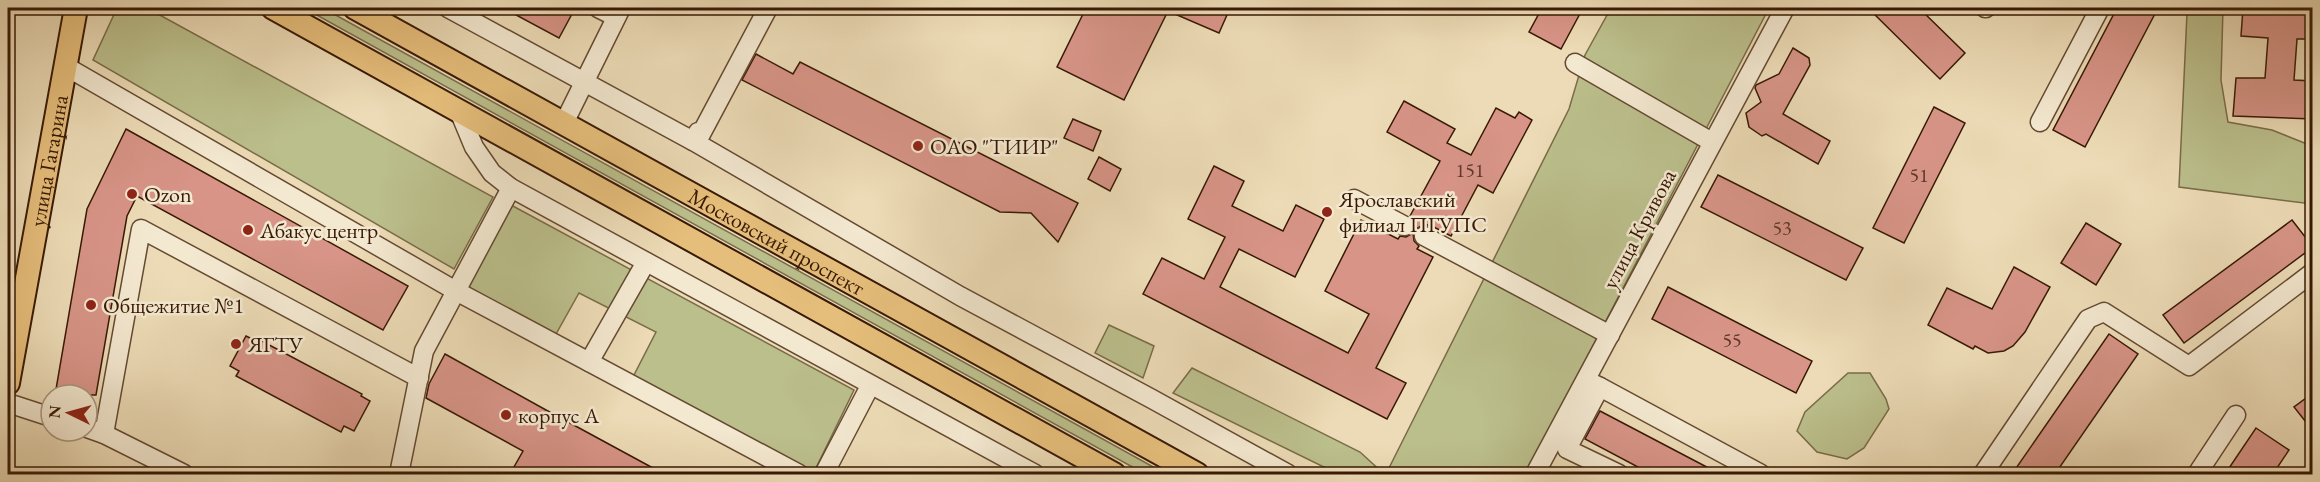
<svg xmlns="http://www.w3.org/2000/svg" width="2320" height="482" viewBox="0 0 2320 482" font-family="'EB Garamond',serif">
<rect width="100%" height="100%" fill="#ecdbb6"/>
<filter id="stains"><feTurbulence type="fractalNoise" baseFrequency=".00333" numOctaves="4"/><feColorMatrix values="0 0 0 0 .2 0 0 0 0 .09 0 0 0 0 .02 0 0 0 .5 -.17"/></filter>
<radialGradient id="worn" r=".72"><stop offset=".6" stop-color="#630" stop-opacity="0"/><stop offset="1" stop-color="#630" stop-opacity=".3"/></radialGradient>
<!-- green -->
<g fill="#bbbf8c" stroke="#7a6c48" stroke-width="1.5">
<path d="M117 8H147L493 197 454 269 93 60Z"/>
<path d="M304 8H323L1166 474H1145Z"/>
<path d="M1611 8H1769L1526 474H1386L1569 109 1585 55Z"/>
<path d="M2223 8 2221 80 2228 122 2272 130 2312 146V204L2179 187 2187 13Z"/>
<path d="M511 205 854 390 814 472 633 377 656 332 579 293 556 334 468 287Z"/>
<path d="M1109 325 1154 346 1143 378 1095 353Z"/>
<path d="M1192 368 1360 452 1384 474H1338L1173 393Z"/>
<path d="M1848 373H1870L1886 399 1889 409 1864 448 1847 459 1817 452 1797 431 1805 412Z"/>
</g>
<!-- building -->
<g fill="#d79487" stroke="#381905" stroke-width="1.5">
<path d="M503 8H566L573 12 559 38Z"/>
<path d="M1086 8H1211L1227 15 1219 33 1168 11 1124 100 1057 67Z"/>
<path d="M1542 8H1583L1561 49 1529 32Z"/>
<path d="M1868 8H1919L1965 53 1940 79Z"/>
<path d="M2117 8H2158L2085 147 2053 130Z"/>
<path d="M2243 8H2313V39H2297L2294 80 2313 81V119L2233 116 2236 78H2265L2268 38 2241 36Z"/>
<path d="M1793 48 1809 58 1810 65 1783 114 1830 141 1818 164 1766 134 1762 136 1749 127 1746 113 1761 102 1755 88 1756 85 1779 74Z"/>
<path d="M756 54 793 74 800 62 1078 203 1058 242 1031 213 1000 212 742 80Z"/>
<path d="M1404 101 1455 129 1447 143 1471 155 1496 108 1515 118 1519 112 1532 120 1493 193 1478 185 1451 236 1430 225H1423L1416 229 1415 221 1410 216 1440 161 1387 132Z"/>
<path d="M1934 107 1965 123 1904 243 1873 228Z"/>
<path d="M1073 119 1101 131 1093 151 1064 138Z"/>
<path d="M126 129 408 286 383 330 137 196 127 216 96 395H55L87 209Z"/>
<path d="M1099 157 1121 169 1110 191 1088 179Z"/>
<path d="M1214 166 1244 181 1232 206 1283 231 1296 205 1324 219 1295 277 1239 249 1220 287 1348 353 1369 314 1325 291 1361 220 1398 239 1400 236 1406 237 1413 233 1414 241 1419 246 1417 249 1433 257 1376 368 1406 383 1387 419 1143 294 1162 258 1204 279 1225 237 1188 219Z"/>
<path d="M1718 175 1863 248 1846 280 1701 207Z"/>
<path d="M2292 220 2313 247 2184 343 2163 315Z"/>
<path d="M2086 223 2121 244 2096 285 2061 263Z"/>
<path d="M2014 267 2050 287 2025 332 2013 346 2004 351 1988 353 1975 346 1973 349 1928 325 1947 288 1992 309Z"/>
<path d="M1668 287 1812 361 1796 393 1652 319Z"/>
<path d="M2109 334 2138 354 2055 474H2012Z"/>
<path d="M246 336 254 340 256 338 362 394 361 396 370 401 354 431 344 426 341 432 236 376 239 371 230 366Z"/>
<path d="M445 354 546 410 664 474H510L523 451 426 398 429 384Z"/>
<path d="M2313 393V431L2294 407Z"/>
<path d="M1600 411 1720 474H1651L1585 439Z"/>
<path d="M2256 428 2289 450 2273 474H2225Z"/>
</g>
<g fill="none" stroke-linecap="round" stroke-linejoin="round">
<defs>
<g id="minor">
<path d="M448 8 693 141 960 296 1152 399 1288 474"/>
<path d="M598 8 616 17"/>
<path d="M1985 8H1986"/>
<path d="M1575 63 1712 142"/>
<path d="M65 66 456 291 799 474"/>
<path d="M459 111 474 147 492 173 511 188 1035 474"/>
<path d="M2040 122 2100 8"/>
<path d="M564 123 621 8"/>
<path d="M693 141 698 132 701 134 768 8"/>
<path d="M1354 199 1405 226"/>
<path d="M1424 236 1610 335"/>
<path d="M589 362 646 262"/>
<path d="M1590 382 1600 387 1567 449 1619 474"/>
<path d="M1600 387 1761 474"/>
<path d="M8 403 51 417"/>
<path d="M87 428 104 434 184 474"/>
<path d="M104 434 141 229 419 378"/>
<path d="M399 474 424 351 511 188"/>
<path d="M824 474 870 386"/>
<path d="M1535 474 1785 8"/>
<path d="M1983 474 2088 319 2104 312 2189 366 2312 273"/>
<path d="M2197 474 2236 415"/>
</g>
<g id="major">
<path d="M273 8 1114 474"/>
<path id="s1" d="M355 8 1197 474"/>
<path id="s2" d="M8 383 76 8"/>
</g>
</defs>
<!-- minor casing -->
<use href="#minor" stroke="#654a31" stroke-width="21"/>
<!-- major casing -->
<use href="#major" stroke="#381905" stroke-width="26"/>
<!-- minor -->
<use href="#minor" stroke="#f3e8d0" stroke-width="18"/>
<!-- major -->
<use href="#major" stroke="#e6be7b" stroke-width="22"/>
</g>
<!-- markers -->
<g fill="#8f2418" stroke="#f3e8d0" stroke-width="2">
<circle cx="918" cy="146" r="6"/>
<circle cx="132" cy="194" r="6"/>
<circle cx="1327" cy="212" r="6"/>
<circle cx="248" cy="230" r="6"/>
<circle cx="91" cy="305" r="6"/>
<circle cx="236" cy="344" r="6"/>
<circle cx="506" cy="415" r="6"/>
</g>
<g text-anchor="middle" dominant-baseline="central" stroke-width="5" stroke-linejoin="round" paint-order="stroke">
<!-- number labels -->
<g font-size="20" fill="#603826">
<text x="1470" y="170">151</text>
<text x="1919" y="175">51</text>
<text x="1782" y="228">53</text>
<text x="1732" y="340">55</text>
</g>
<!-- poi labels -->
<g font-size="22" fill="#381905" stroke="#f3e8d0" text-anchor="start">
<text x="930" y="146">ОАО "ТИИР"</text>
<text x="144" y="194">Ozon</text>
<text x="1339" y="199">Ярославский<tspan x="1339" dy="25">филиал ПГУПС</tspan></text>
<text x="260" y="230">Абакус центр</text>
<text x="103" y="305">Общежитие №1</text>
<text x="248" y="344">ЯГТУ</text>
<text x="518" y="415">корпус А</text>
</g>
<!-- street labels -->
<g font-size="22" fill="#381905" stroke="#f3e8d0">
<text stroke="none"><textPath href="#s2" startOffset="226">улица Гагарина</textPath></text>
<text transform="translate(1639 229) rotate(-62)">улица Кривова</text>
<text stroke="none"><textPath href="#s1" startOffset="482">Московский проспект</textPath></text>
</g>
</g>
<!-- margin -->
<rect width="2320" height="482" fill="none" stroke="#ecdbb6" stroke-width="30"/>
<rect x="9" y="9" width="2302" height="464" fill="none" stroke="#381905" stroke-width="3"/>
<rect x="15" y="15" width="2290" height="452" fill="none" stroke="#381905" stroke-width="1.5"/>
<!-- north arrow -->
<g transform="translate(69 413) rotate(275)"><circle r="28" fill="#f3e8d0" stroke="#a8957f" stroke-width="1.5"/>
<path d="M0-4.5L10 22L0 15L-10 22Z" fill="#8f2418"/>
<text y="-9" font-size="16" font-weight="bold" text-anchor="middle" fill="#381905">N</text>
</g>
<rect width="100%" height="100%" filter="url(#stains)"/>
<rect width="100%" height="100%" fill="url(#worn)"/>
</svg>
